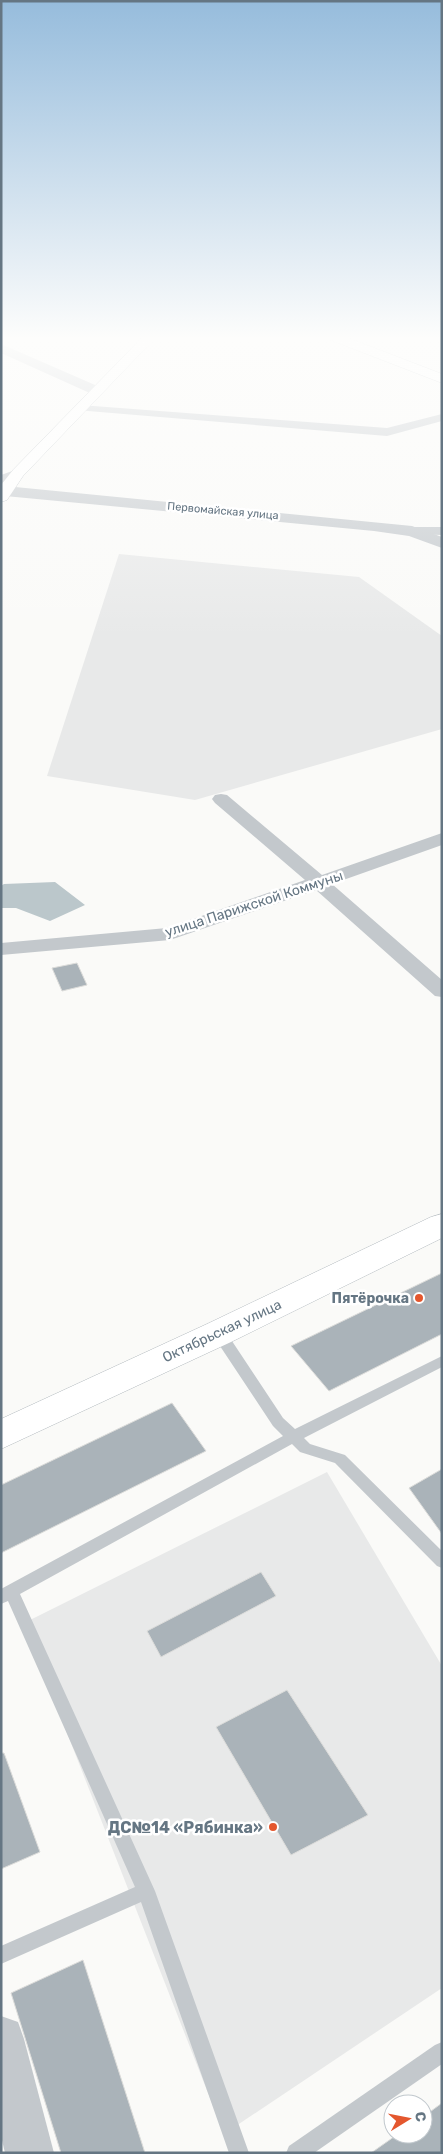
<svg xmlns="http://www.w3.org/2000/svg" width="443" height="2154" viewBox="0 0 443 2154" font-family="Rubik,sans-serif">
<rect width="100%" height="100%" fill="#fafaf8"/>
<!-- built -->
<g fill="#e8e9e9">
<path d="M119 554 359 577 442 636V729L195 800 47 776Z"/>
<path d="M327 1472 442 1666V1988L224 2134 24 1623Z"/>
</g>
<!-- water -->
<path fill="#bbc7cb" d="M55 882 85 905 50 921 16 908H1V886L4 884Z"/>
<!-- building -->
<g fill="#aab3b9" stroke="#dcdcda">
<path d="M77 963 87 985 62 991 52 968Z"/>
<path d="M442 1273V1334L329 1391 291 1346Z"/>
<path d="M172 1403 206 1451 1 1553V1485Z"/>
<path d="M442 1469V1534L409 1488Z"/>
<path d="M261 1572 276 1596 161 1657 147 1631Z"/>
<path d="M287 1690 368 1815 291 1855 216 1727Z"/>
<path d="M1 1753H4L40 1852 1 1869Z"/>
<path d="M83 1960 145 2153H61L11 1993Z"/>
<path d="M442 2103V2153H371L398 2134H423V2117Z"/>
</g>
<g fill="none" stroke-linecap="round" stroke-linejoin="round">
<defs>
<g id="secondary">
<path d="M144 336H157L23 476 7 500 1 502V485L13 470Z"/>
<path d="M326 336H343L442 374V383L328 339Z"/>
<path d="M442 1214V1238L231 1342 1 1449V1419L207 1324 431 1217Z"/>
</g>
</defs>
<!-- secondary casing -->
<use href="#secondary" stroke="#b3babf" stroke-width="1"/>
<!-- service -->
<g fill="#c3c8cc" fill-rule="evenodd">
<path d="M219 1328 224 1329 283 1418 295 1429 442 1356V1367L304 1438 310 1444 345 1455 442 1551V1568L437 1566 335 1463 300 1452 292 1444 20 1594 155 1891 249 2153H229L141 1902 1 1964V1946L135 1887 8 1601 1 1604V1589L283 1436 273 1426 214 1337 212 1333 214 1329Z"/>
<path d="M442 2042V2064L314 2153H286L289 2146 435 2045Z"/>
</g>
<!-- minor -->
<g fill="#c3c8cc" fill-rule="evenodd">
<path d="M80 405 387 428 442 414V421L387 436 76 410 74 408 76 406Z"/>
<path d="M18 469 22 470 24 473 22 476 1 483V475Z"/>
<path d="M412 527H442V535L407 534 405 531 407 528Z"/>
<path d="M221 794 227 795 322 875 442 833V845L332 884 442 980V997L435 996 316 890 170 940 1 955V943L167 928 305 880 215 803 212 799 215 795Z"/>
</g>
<!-- tertiary -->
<g fill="#c3c8cc" fill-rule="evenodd">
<path d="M1 344 102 388 104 391 97 395 92 394 1 353Z"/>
<path d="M5 486 412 526 442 537V548L409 536 374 531 5 496 1 495V487Z"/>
<path d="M1 2016 18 2022 24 2039 54 2153H5L1 2136Z"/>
</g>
<!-- secondary -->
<use href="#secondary" fill="#fff" fill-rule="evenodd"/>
</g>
<!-- sky -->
<linearGradient id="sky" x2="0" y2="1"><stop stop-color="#96bcdc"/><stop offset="0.53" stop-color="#fdfdfc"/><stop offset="1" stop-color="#fdfdfc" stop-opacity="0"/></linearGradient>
<rect width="443" height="638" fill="url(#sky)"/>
<!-- markers -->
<g fill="#e4572e" stroke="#fff" stroke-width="2">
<circle cx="419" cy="1298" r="5"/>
<circle cx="273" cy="1827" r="5"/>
</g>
<g text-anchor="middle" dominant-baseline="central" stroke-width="5" stroke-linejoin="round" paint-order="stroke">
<!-- far-street labels -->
<g font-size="11" fill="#657683" stroke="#fff">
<text transform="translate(223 511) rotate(5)">Первомайская улица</text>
</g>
<!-- street labels -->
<g font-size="14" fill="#657683" stroke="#fff">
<text transform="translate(254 904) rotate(-18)">улица Парижской Коммуны</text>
<text transform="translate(222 1331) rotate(-25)">Октябрьская улица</text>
</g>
<!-- poi labels -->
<g font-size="14" font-weight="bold" fill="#657683" stroke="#fff" text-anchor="end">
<text x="409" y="1298">Пятёрочка</text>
</g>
<!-- near-poi labels -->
<g font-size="16" font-weight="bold" fill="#657683" stroke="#fff" text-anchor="end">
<text x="263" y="1827">ДС№14 «Рябинка»</text>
</g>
</g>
<!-- border -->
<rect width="443" height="2154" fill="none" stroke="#657683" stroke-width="5"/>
<!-- north arrow -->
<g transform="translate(408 2119) rotate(80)"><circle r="24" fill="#ffffff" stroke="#c1c8cd"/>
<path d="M0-4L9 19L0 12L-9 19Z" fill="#e4572e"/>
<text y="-8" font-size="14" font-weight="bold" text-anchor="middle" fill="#657683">С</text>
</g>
</svg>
